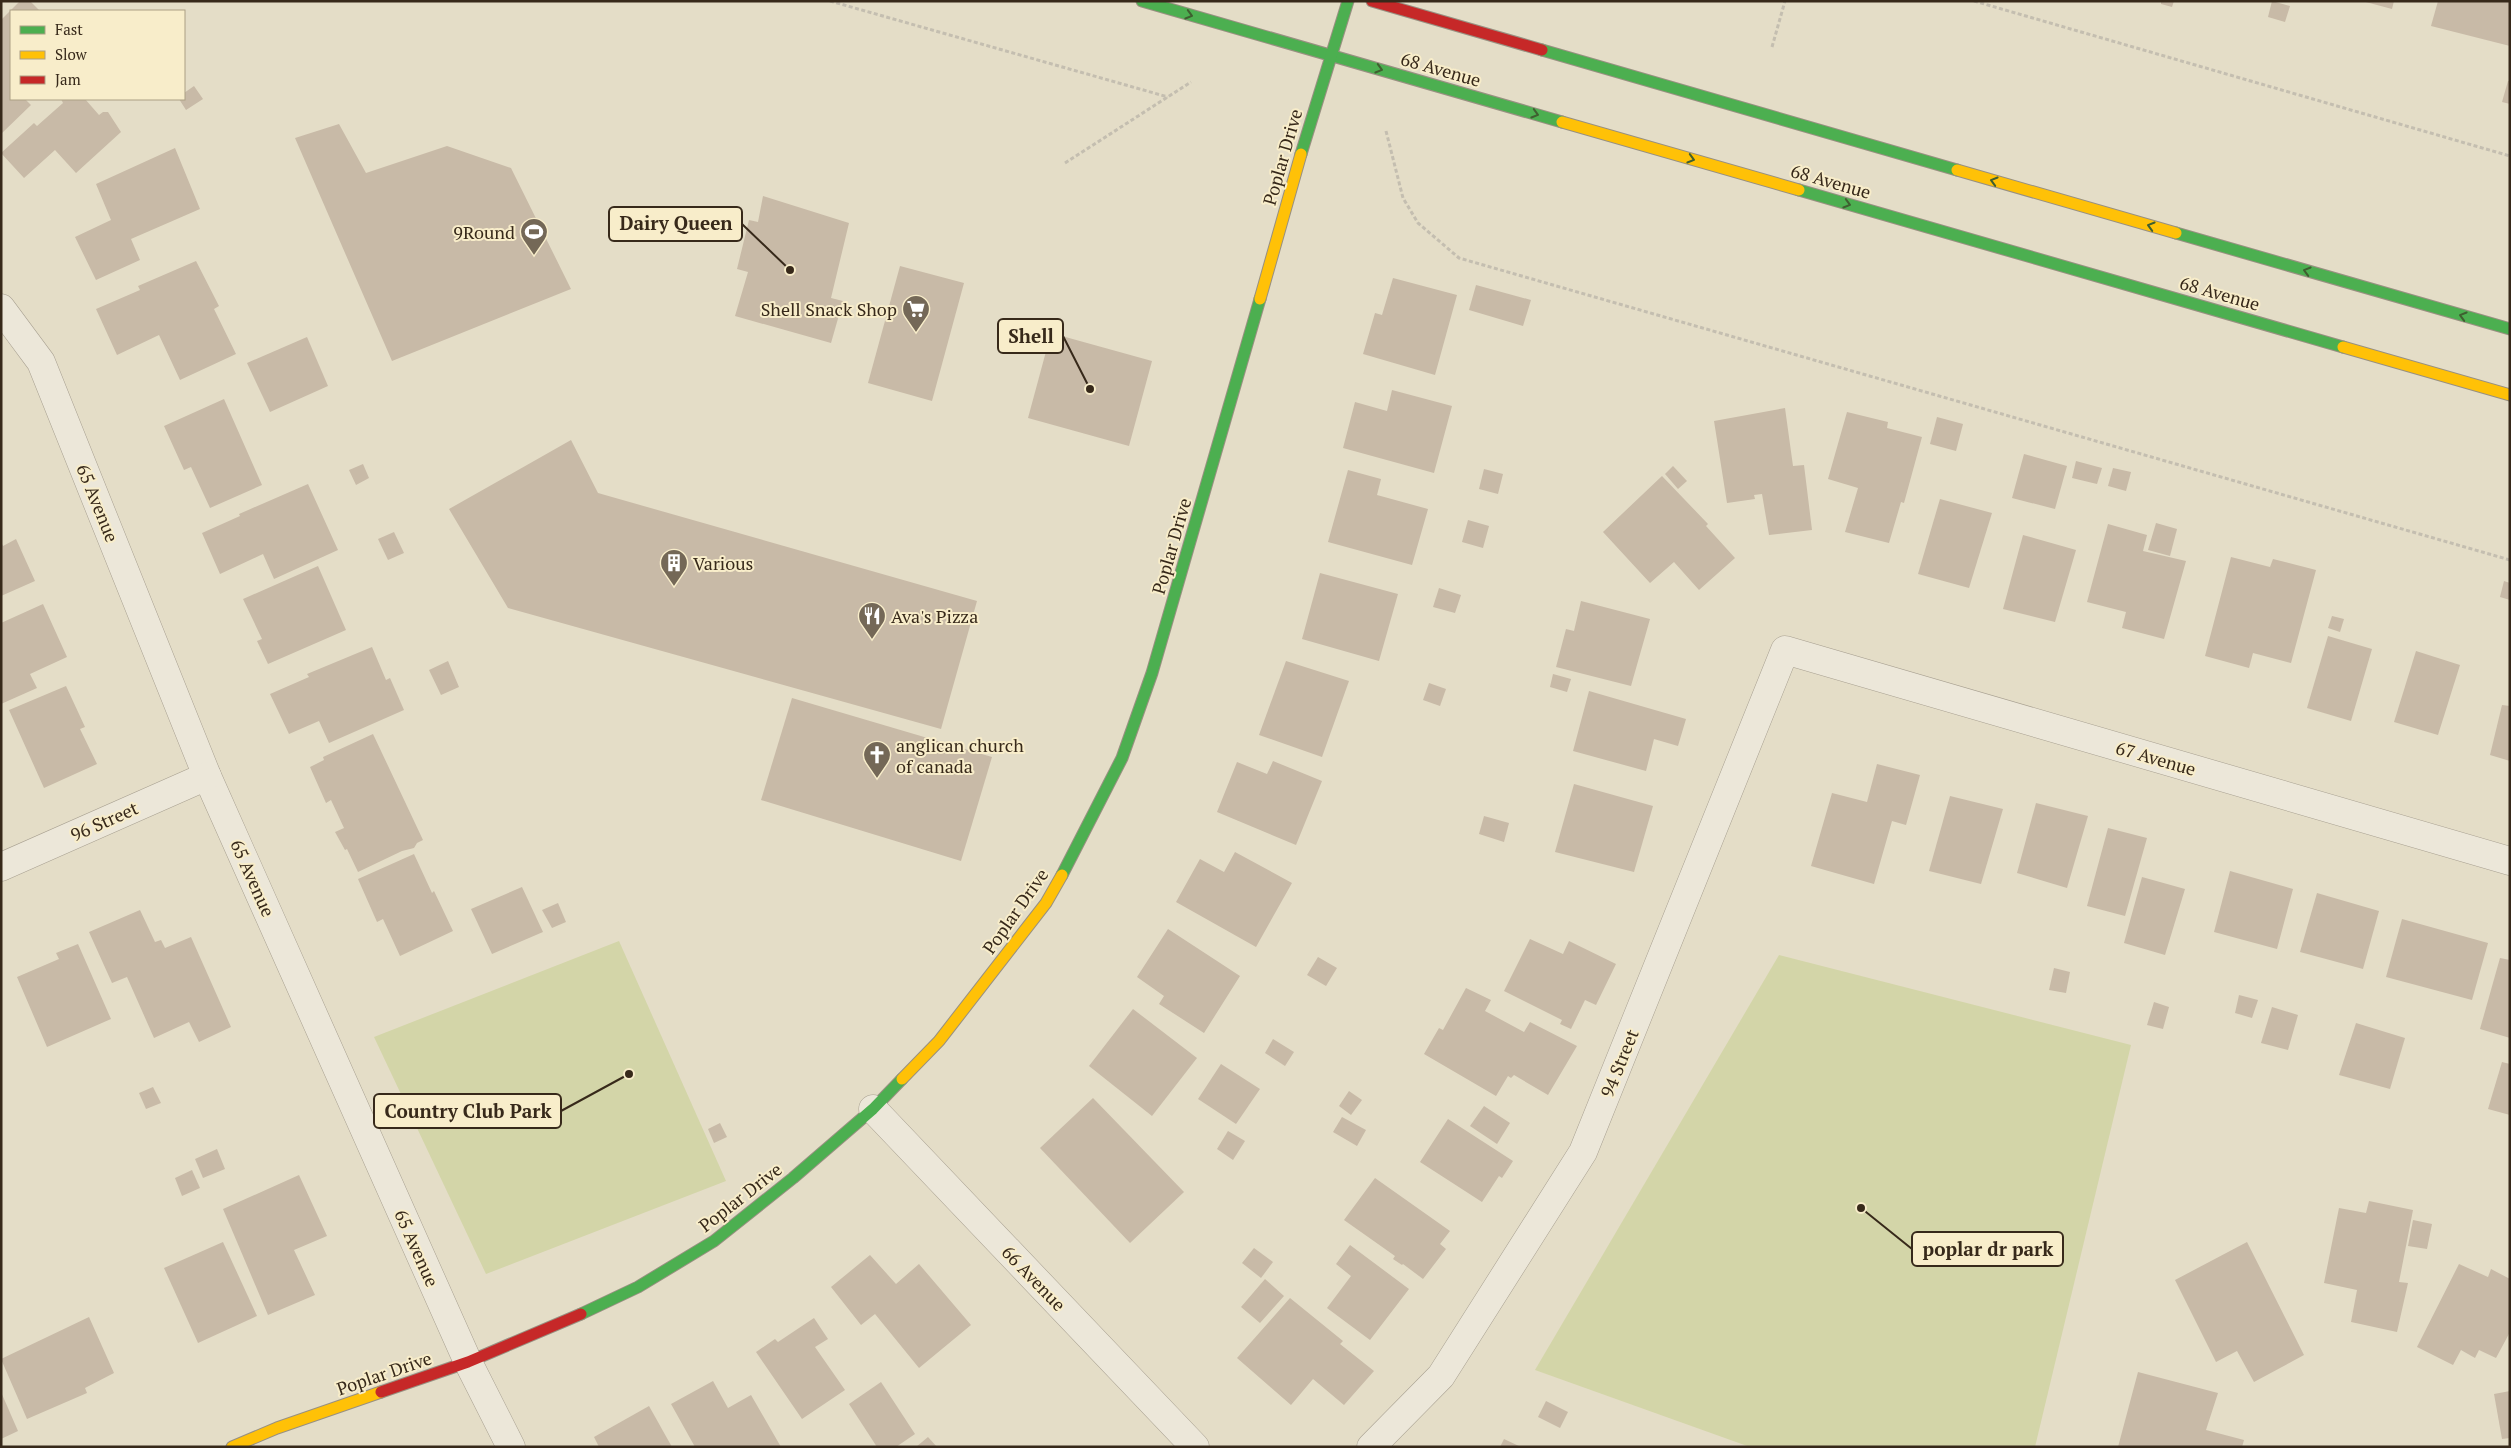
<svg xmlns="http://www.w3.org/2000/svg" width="2511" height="1448" viewBox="0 0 2511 1448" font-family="'PT Serif',serif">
<rect width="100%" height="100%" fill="#e4ddc7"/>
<!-- green -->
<g fill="#d3d5a8">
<path d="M619 941 726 1181 486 1274 374 1037Z"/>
<path d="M1779 955 2131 1045 2035 1447H1750L1535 1370Z"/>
</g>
<!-- building -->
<g fill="#c8baa7">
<path d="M20 1H30L40 11H11V99H25L31 105 1 134V20Z"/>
<path d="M2161 1H2174L2172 7 2161 4Z"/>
<path d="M2272 1 2290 6 2285 22 2268 17Z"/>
<path d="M2362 1H2394L2392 9Z"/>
<path d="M2438 1H2510V46L2431 26Z"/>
<path d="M2508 81H2510V104L2502 102Z"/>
<path d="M194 86 203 99 186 110 179 99H184V93Z"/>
<path d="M61 99H85L99 115 103 112H108L121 132 76 173 55 150 24 178 1 153 34 123 37 126 63 103Z"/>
<path d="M339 124 366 173 447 146 511 168 571 289 392 361 295 138Z"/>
<path d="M175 148 200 209 131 239 140 260 96 280 75 237 111 220 96 184Z"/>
<path d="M763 196 849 223 831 298 843 301 831 343 735 316 748 272 737 269 749 220 758 222Z"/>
<path d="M196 261 219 306 214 309 236 354 180 380 159 335 117 355 96 309 140 290 138 286Z"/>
<path d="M900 266 964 283 932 401 868 383Z"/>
<path d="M1393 278 1457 295 1435 375 1363 354 1375 313 1382 315Z"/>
<path d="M1476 285 1531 300 1523 326 1469 310Z"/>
<path d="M1051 333 1152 361 1129 446 1028 418Z"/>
<path d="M307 337 328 386 270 412 247 363Z"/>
<path d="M1392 390 1452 406 1434 473 1343 448 1355 402 1387 411Z"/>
<path d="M224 399 262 485 210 508 191 467 184 470 164 426Z"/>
<path d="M1785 408 1793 466 1804 465 1812 530 1769 535 1762 494 1754 495 1755 499 1727 503 1714 421Z"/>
<path d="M1847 412 1888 422 1887 428 1922 437 1904 503 1901 502 1889 543 1845 532 1858 488 1828 479Z"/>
<path d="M1937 417 1963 424 1956 451 1930 444Z"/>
<path d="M571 440 598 493 977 601 941 729 508 608 449 509Z"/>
<path d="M2024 454 2067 466 2055 509 2012 498Z"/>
<path d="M2076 461 2102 468 2097 484 2072 478Z"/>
<path d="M363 464 369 478 356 485 349 470Z"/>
<path d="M1673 466 1687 481 1678 489 1665 474Z"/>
<path d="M2113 468 2131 472 2126 491 2108 486Z"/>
<path d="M1484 469 1503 474 1498 494 1479 489Z"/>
<path d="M1348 470 1381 479 1377 495 1428 509 1412 565 1328 542Z"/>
<path d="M1662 476 1708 524 1706 526 1735 558 1699 590 1674 562 1650 583 1603 532Z"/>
<path d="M308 484 338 550 274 579 263 554 220 574 202 533 240 516 239 514Z"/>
<path d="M1940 499 1992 513 1969 588 1918 574Z"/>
<path d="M1468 520 1489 526 1483 548 1462 542Z"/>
<path d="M2156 523 2177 529 2170 556 2148 550Z"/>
<path d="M2108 524 2147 535 2143 551 2186 561 2164 639 2122 628 2126 612 2087 602Z"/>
<path d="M394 532 404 553 388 560 378 539Z"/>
<path d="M2023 535 2076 550 2055 622 2003 609Z"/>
<path d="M16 539 35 581 1 596V542L3 546Z"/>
<path d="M2231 557 2270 567 2273 559 2316 570 2291 663 2253 653 2249 668 2205 656Z"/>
<path d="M318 566 346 630 268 664 257 641 262 639 243 599Z"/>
<path d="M1320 573 1398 594 1379 661 1302 639Z"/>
<path d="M2504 581 2510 583V600L2500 597Z"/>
<path d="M1439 588 1461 595 1455 613 1433 607Z"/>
<path d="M1581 601 1650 619 1631 686 1556 667 1566 629 1574 631Z"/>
<path d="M43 604 67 657 30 674 37 688 1 704V623Z"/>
<path d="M2332 616 2344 619 2340 632 2328 628Z"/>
<path d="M2328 636 2372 649 2351 721 2307 708Z"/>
<path d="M372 647 386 680 390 678 404 710 329 743 319 721 289 734 270 694 309 677 307 674Z"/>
<path d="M2416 651 2460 665 2438 735 2394 722Z"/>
<path d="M448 661 459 687 441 695 429 670Z"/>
<path d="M1286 661 1349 681 1322 757 1259 735Z"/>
<path d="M1553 674 1571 679 1567 692 1550 687Z"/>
<path d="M1429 683 1446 689 1440 706 1423 700Z"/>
<path d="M66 686 85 727 80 729 97 764 44 788 9 710Z"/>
<path d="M1589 691 1686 719 1678 746 1654 739 1646 771 1573 751Z"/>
<path d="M792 698 992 757 961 861 761 800Z"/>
<path d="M2502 705 2510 706V761L2490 755Z"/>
<path d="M373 734 423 840 417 843 414 848 402 851 358 872 347 849 345 850 335 832 344 828 331 800 326 803 310 767 324 760 323 757Z"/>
<path d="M1273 761 1322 781 1296 845 1217 812 1237 762 1267 774Z"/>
<path d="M1877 764 1920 775 1906 825 1892 821 1874 884 1811 866 1832 793 1867 802Z"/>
<path d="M1574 784 1653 806 1634 872 1555 852Z"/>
<path d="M1950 796 2003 809 1981 884 1929 871Z"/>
<path d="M2036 803 2088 816 2067 888 2017 873Z"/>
<path d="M1484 816 1509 823 1504 842 1479 834Z"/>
<path d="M2108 828 2147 838 2125 916 2087 906Z"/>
<path d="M1235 852 1292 883 1256 947 1176 902 1200 859 1224 872Z"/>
<path d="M414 854 432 893 434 891 453 931 400 956 383 919 377 922 358 879Z"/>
<path d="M2230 871 2293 889 2277 949 2214 932Z"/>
<path d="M2142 877 2185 889 2165 955 2124 943Z"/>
<path d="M522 887 543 932 492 954 471 909Z"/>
<path d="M2317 893 2379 911 2363 969 2300 952Z"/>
<path d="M558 903 566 922 552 928 542 910Z"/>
<path d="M140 910 155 942 161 940 165 948 191 937 231 1027 199 1042 189 1022 154 1038 127 977 112 983 89 932Z"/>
<path d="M2402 919 2488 943 2472 1000 2386 977Z"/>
<path d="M1168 929 1240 976 1204 1033 1159 1004 1164 996 1137 977Z"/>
<path d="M1530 939 1563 954 1569 941 1616 964 1596 1005 1585 1000 1571 1029 1560 1024 1562 1020 1504 991Z"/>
<path d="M78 944 111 1019 47 1047 17 977 59 959 56 953Z"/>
<path d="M1318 957 1337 968 1326 986 1307 975Z"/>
<path d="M2500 958 2510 960V1038L2480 1029Z"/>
<path d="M2054 968 2070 972 2066 993 2049 990Z"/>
<path d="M1466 988 1491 1000 1485 1011 1524 1032 1530 1022 1577 1046 1548 1095 1514 1075 1511 1078 1508 1076 1496 1096 1424 1054 1439 1028 1443 1030Z"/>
<path d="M2239 995 2258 1000 2252 1018 2235 1013Z"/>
<path d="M2154 1002 2169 1007 2163 1029 2147 1025Z"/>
<path d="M2272 1007 2298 1015 2288 1050 2261 1043Z"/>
<path d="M1133 1009 1197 1058 1152 1116 1089 1066Z"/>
<path d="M2356 1023 2405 1038 2390 1089 2339 1075Z"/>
<path d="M1273 1039 1294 1052 1285 1066 1265 1053Z"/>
<path d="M2502 1062 2510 1064V1115L2488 1109Z"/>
<path d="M1221 1064 1260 1089 1236 1124 1198 1099Z"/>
<path d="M153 1087 161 1103 146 1109 139 1093Z"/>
<path d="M1349 1091 1362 1100 1351 1115 1339 1106Z"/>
<path d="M1093 1098 1184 1192 1130 1243 1040 1148Z"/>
<path d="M1484 1106 1510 1123 1497 1144 1470 1126Z"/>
<path d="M1342 1117 1366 1130 1357 1146 1333 1132Z"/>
<path d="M1448 1119 1513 1161 1502 1178 1499 1176 1482 1202 1420 1162Z"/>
<path d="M720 1123 727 1137 714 1143 708 1129Z"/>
<path d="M1228 1131 1245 1141 1233 1160 1217 1149Z"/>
<path d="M217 1149 225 1169 203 1178 195 1159Z"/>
<path d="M192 1170 200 1188 182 1196 175 1178Z"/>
<path d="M299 1175 327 1236 294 1250 315 1295 268 1315 223 1209Z"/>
<path d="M1375 1178 1450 1231 1440 1244 1446 1249 1423 1279 1403 1264 1402 1265 1393 1259 1395 1256 1344 1220Z"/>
<path d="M2369 1201 2413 1210 2399 1282 2408 1283 2397 1332 2351 1322 2357 1290 2324 1283 2339 1208 2366 1213Z"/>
<path d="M2413 1220 2432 1224 2427 1249 2408 1246Z"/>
<path d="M223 1242 257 1316 198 1343 164 1268Z"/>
<path d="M2247 1242 2304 1355 2254 1382 2237 1351 2216 1362 2175 1280Z"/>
<path d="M1350 1245 1409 1289 1370 1340 1327 1308 1351 1276 1336 1264Z"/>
<path d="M1254 1248 1273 1262 1261 1278 1242 1263Z"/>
<path d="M870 1255 896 1284 919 1264 971 1325 919 1368 875 1314 861 1325 831 1287Z"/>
<path d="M2459 1264 2488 1277 2491 1269 2510 1279V1332L2496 1358 2479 1350 2475 1358 2461 1350 2453 1365 2417 1347Z"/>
<path d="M1265 1279 1284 1296 1260 1323 1241 1307Z"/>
<path d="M1290 1298 1343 1341 1340 1344 1374 1371 1344 1405 1313 1379 1291 1405 1237 1358Z"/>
<path d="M89 1317 114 1373 85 1388 87 1393 27 1419 1 1359Z"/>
<path d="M814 1318 828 1339 815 1347 845 1390 802 1419 756 1352 775 1339 778 1342Z"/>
<path d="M2138 1372 2218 1393 2206 1430 2244 1440 2242 1447H2118Z"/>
<path d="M713 1381 728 1408 751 1395 781 1447H695L671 1404Z"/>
<path d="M881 1382 915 1434 896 1447H877L849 1404Z"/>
<path d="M2510 1391V1438L2502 1439 2494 1394Z"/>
<path d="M1 1392 18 1431 1 1439Z"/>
<path d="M1546 1401 1568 1412 1560 1428 1538 1417Z"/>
<path d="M649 1406 672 1447H599L594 1437Z"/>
<path d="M928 1437 937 1447H916Z"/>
<path d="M1504 1439 1521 1447H1500Z"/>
</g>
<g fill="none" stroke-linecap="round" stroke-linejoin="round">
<defs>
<g id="street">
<path d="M1 308 41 362 207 776 468 1362 511 1447"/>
<path d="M1 867 207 776"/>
<path d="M873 1109 1195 1447"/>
<path d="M1371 1447 1441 1376 1583 1152 1785 650 2510 861"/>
</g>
<g id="fast">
<path d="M1142 1 1562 122"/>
<path d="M1542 50 1957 170"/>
<path d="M1301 154 1348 1"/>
<path d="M1799 190 2343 347"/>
<path d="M2176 233 2510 329"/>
<path d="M1062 875 1122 758 1152 673 1260 299"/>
<path d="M581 1314 638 1287 714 1241 793 1178 873 1109 902 1079"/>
</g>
<g id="slow">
<path d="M1562 122 1799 190"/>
<path d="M1957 170 2176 233"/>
<path d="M1260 299 1301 154"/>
<path d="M2343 347 2510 395"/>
<path d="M902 1079 939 1041 1046 903 1062 875"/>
<path d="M232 1447 277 1428 381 1392"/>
</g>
<g id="jam">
<path d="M1372 1 1542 50"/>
<path d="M381 1392 468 1362 581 1314"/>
</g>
</defs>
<!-- street casing -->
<use href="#street" stroke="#a8a091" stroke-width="29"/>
<!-- fast casing -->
<use href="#fast" stroke="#989081" stroke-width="13"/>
<!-- slow casing -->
<use href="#slow" stroke="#989081" stroke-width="13"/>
<!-- jam casing -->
<use href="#jam" stroke="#989081" stroke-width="13"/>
<!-- path -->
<g stroke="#c4beb0" stroke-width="3" stroke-dasharray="4 2.5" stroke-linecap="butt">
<path d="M830 1 1168 97"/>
<path d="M1974 1 2510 156"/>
<path d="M1772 47 1785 1"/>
<path d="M1386 131 1403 198 1418 223 1459 258 2510 560"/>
<path d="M1065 163 1191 82"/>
</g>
<!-- street -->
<use href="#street" stroke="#ece7d9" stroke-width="28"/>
<!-- fast -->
<use href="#fast" stroke="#4caf50" stroke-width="11"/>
<!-- slow -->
<use href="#slow" stroke="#ffc107" stroke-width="11"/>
<!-- jam -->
<use href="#jam" stroke="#c62828" stroke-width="11"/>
</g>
<!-- one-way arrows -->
<defs><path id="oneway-chevron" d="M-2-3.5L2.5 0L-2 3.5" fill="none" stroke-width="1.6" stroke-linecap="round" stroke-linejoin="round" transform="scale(1.25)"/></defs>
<g stroke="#3f5f30">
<use href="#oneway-chevron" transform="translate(1189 15) rotate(16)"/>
<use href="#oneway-chevron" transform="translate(1379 69) rotate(16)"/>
<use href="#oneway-chevron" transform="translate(1535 114) rotate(16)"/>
<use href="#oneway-chevron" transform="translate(1691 159) rotate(16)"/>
<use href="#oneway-chevron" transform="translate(1994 181) rotate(-164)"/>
<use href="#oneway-chevron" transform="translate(1847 204) rotate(16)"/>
<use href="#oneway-chevron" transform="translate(2151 226) rotate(-164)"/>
<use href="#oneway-chevron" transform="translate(2307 271) rotate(-164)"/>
<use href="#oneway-chevron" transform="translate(2463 316) rotate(-164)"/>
</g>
<!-- icons -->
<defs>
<symbol id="stadium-pin" viewBox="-11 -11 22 30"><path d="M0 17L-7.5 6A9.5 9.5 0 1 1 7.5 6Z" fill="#746857" stroke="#f8edca"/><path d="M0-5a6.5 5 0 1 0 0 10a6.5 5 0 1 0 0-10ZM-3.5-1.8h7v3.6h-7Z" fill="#fff"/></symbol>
<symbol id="supermarket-pin" viewBox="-11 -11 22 30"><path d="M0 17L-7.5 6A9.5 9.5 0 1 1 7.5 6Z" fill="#746857" stroke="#f8edca"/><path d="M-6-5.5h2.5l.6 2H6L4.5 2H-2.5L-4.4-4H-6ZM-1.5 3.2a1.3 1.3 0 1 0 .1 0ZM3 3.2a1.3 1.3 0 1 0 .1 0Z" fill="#fff"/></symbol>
<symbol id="building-pin" viewBox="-11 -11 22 30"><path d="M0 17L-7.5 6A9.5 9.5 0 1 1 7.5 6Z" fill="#746857" stroke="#f8edca"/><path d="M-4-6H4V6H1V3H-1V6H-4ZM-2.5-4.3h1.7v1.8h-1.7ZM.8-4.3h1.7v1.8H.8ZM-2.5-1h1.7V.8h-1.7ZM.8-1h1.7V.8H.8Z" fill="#fff"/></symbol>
<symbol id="restaurant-pin" viewBox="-11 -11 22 30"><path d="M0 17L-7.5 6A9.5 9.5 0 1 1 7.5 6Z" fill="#746857" stroke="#f8edca"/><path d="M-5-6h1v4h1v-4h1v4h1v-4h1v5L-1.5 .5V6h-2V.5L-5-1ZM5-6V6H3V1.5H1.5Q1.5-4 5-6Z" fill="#fff"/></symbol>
<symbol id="church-pin" viewBox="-11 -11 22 30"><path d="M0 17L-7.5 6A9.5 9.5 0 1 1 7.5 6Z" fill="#746857" stroke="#f8edca"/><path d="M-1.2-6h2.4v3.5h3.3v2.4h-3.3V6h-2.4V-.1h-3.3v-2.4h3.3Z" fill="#fff"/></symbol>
</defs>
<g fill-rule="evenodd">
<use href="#stadium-pin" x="518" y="216" width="32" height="43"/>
<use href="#supermarket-pin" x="900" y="293" width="32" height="43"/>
<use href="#building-pin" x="658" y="547" width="32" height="43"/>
<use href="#restaurant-pin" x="856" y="600" width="32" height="43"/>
<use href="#church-pin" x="861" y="739" width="32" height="43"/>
</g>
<g text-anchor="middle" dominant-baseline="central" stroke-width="4" stroke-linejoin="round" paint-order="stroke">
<!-- street labels -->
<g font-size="18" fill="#37291a" stroke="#f8edca">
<text transform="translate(1441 69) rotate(16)">68 Avenue</text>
<text transform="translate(1282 157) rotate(-74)">Poplar Drive</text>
<text transform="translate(1831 181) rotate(16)">68 Avenue</text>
<text transform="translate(2220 293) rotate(16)">68 Avenue</text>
<text transform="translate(98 503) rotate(68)">65 Avenue</text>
<text transform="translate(1171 546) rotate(-74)">Poplar Drive</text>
<text transform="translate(2156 758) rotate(16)">67 Avenue</text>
<text transform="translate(104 821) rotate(-24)">96 Street</text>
<text transform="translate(253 878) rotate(66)">65 Avenue</text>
<text transform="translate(1015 911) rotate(-55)">Poplar Drive</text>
<text transform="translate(1619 1063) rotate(-68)">94 Street</text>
<text transform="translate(740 1197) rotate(-38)">Poplar Drive</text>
<text transform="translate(417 1248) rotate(66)">65 Avenue</text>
<text transform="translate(1034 1278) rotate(46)">66 Avenue</text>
<text transform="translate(384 1373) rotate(-19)">Poplar Drive</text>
</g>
<!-- poi labels -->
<g font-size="18" fill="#37291a" stroke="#f8edca" text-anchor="start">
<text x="515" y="232" text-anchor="end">9Round</text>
<text x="897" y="309" text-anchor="end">Shell Snack Shop</text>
<text x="693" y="563">Various</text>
<text x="891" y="616">Ava's Pizza</text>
<text x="896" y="745">anglican church<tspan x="896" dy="21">of canada</tspan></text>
</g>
</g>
<!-- callouts -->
<path fill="none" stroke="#37291a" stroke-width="2" d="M790 270L742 224M1090 389L1063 336M629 1074L561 1111M1861 1208L1912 1249"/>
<g fill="#37291a" stroke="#f8edca" stroke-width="2">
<circle cx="790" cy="270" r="5"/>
<circle cx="1090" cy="389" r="5"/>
<circle cx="629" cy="1074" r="5"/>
<circle cx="1861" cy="1208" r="5"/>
</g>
<g fill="#f8edca" stroke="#37291a" stroke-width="2">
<rect x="609" y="207" width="133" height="34" rx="5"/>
<rect x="998" y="319" width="65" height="34" rx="5"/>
<rect x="374" y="1094" width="187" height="34" rx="5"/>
<rect x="1912" y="1232" width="151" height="34" rx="5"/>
</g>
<g font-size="19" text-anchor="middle" font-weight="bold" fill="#37291a">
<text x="676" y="230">Dairy Queen</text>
<text x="1031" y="343">Shell</text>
<text x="468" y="1118">Country Club Park</text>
<text x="1988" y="1256">poplar dr park</text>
</g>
<!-- border -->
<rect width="2511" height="1448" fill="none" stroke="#37291a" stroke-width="5"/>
<!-- legend -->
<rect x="10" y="10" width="175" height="90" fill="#f8edca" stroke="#ab9f84"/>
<rect x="20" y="26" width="25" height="8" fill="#4caf50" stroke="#ab9f84"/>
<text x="55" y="35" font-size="15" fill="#37291a">Fast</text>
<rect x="20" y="51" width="25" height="8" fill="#ffc107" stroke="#ab9f84"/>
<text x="55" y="60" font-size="15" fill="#37291a">Slow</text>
<rect x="20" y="76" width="25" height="8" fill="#c62828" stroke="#ab9f84"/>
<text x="55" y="85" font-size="15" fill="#37291a">Jam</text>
</svg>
